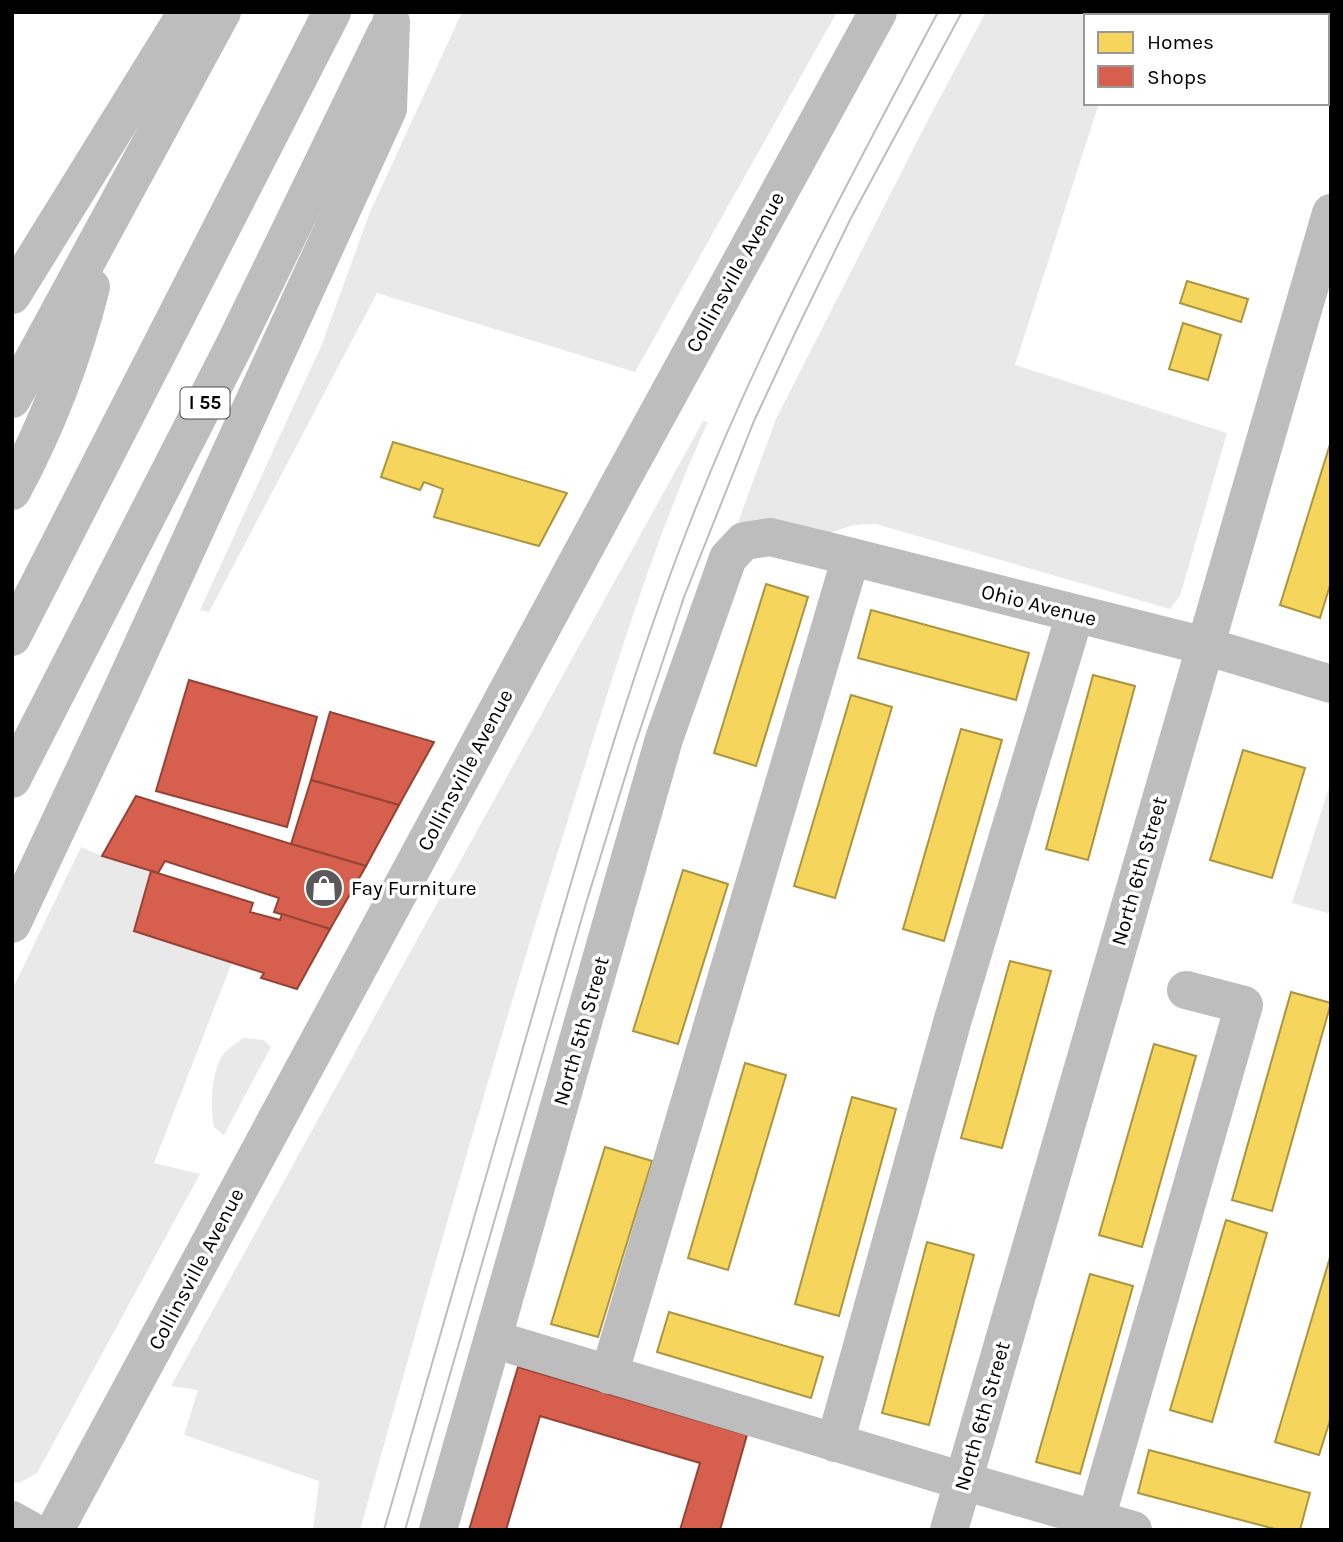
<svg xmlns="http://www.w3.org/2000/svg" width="1343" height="1542" viewBox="0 0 1343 1542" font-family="Karla,sans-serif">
<rect width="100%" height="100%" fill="#fff"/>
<!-- green -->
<g fill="#e9e9e9">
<path d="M462 12H837L635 372 377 293 209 612 200 610 322 344 370 212Z"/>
<path d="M986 12H1128L1127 16H1086V103H1099L1015 365 1227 433 1180 596 1170 609 876 524 853 525 824 535 776 524 738 522 776 419 929 118Z"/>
<path d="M703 421 708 422C651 546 613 677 572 807 496 1046 428 1288 360 1530H313L319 1481 184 1435 198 1390 171 1386Z"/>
<path d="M1331 781V914L1292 903Z"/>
<path d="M81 847 102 856 151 871 134 931 232 962 154 1163 200 1174 37 1473 19 1483 12 1482V990Z"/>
<path d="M243 1038 264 1040 271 1047 224 1135 214 1127C210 1108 211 1068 225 1052 230 1047 237 1043 243 1038Z"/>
</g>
<!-- homes -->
<g fill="#f6d55c" stroke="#ac9540" stroke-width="2">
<path d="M1187 281 1248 299 1241 322 1180 303Z"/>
<path d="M1183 323 1221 335 1208 380 1169 369Z"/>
<path d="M1331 441V582L1320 618 1280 605Z"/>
<path d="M393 442 567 493 539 546 434 517 443 489 424 482 420 490 381 477Z"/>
<path d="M766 584 808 597 756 766 714 753Z"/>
<path d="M871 610 1029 653 1016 700 858 658Z"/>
<path d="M1093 675 1135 686 1088 860 1046 849Z"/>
<path d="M851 695 892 707 835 898 794 886Z"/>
<path d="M961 729 1002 740 944 941 903 929Z"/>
<path d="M1243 750 1305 768 1272 878 1210 860Z"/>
<path d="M683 870 728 884 678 1044 633 1031Z"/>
<path d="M1010 961 1051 971 1002 1148 961 1138Z"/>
<path d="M1291 992 1331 1003 1272 1211 1232 1200Z"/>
<path d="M1154 1044 1196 1056 1142 1247 1099 1235Z"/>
<path d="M745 1063 786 1075 728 1270 688 1258Z"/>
<path d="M852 1097 896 1109 839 1316 795 1304Z"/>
<path d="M605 1147 652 1161 598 1337 551 1324Z"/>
<path d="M1226 1220 1267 1233 1212 1422 1170 1410Z"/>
<path d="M927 1242 974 1255 929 1425 882 1413Z"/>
<path d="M1331 1254V1417L1319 1455 1275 1442Z"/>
<path d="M1090 1274 1133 1286 1080 1474 1036 1462Z"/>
<path d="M669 1312 823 1357 811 1398 657 1352Z"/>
<path d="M1149 1450 1310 1493 1300 1530H1279L1138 1493Z"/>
</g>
<!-- shops -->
<g fill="#d6604d" stroke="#964336" stroke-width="2">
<path d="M189 680 317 717 287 827 156 791Z"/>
<path d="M330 712 434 742 399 805 311 780Z"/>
<path d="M311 780 399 805 366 866 291 844Z"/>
<path d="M136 796 291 844 366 866 330 929 274 912 279 898 165 861 158 873 102 856Z"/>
<path d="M151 871 253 903 250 912 280 920 282 914 330 929 297 989 261 978 264 973 134 931Z"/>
<path d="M518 1367 747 1435 720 1530H680L700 1463 540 1416 506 1530H469Z"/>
</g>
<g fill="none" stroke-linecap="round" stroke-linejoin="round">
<!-- minor -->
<g stroke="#bdbdbd" stroke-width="38">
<path d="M493 1339 963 1481 1133 1530"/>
<path d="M609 1375 851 557"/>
<path d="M835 1443 953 1019 1075 614"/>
<path d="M1096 1519 1244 1005 1186 990"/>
<path d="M438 1530 664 739 728 558 744 541 770 537 828 551 1205 646 1331 684"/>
<path d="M949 1530 1331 213"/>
</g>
<!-- major -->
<g stroke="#bdbdbd" stroke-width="38">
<path d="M12 1520 30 1530"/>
<path d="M55 1530 622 479 878 12"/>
</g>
<!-- highway -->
<g stroke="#bdbdbd" stroke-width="38">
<path d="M12 295 187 12"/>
<path d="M12 399 222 12"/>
<path d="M12 491C47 426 73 358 91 287"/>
<path d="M12 637 332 12"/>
<path d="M12 779 235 344 386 33"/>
<path d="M12 924 122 690 388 109 391 22"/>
</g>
<!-- tram -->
<g stroke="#bdbdbd" stroke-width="2">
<path d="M384 1530C437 1347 489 1165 542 982 587 828 631 674 689 525 758 347 849 180 938 12"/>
<path d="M405 1530 587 900 635 745 684 597 754 421 796 331 851 218 962 12"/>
</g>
</g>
<!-- icons -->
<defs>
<symbol id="shop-disc" viewBox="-11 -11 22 22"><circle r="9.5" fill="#595959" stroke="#fff"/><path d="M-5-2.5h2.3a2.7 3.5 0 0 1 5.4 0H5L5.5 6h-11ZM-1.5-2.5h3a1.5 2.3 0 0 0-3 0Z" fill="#fff"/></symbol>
</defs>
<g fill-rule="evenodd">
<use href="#shop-disc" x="302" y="866" width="44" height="44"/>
</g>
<g text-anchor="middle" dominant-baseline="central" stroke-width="7" stroke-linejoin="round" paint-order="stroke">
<!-- shield labels -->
<rect fill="#fff" stroke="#4c4c4c" stroke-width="2" x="180.5" y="387.5" width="49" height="31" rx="5"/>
<g font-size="19" font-weight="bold" fill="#000">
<text x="205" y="403">I 55</text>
</g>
<!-- street labels -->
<g font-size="21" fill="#000" stroke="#fff">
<text transform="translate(735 272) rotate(-61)">Collinsville Avenue</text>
<text transform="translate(1039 605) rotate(14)">Ohio Avenue</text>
<text transform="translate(465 770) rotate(-62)">Collinsville Avenue</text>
<text transform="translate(1139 871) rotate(-74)">North 6th Street</text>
<text transform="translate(581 1031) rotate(-74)">North 5th Street</text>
<text transform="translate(196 1269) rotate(-62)">Collinsville Avenue</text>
<text transform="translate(982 1416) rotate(-74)">North 6th Street</text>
</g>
<!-- poi labels -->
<g font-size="21" fill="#000" stroke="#fff" text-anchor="start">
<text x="351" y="888">Fay Furniture</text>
</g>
</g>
<!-- border -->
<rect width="1343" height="1542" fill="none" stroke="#000000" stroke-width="28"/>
<!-- legend -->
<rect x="1084" y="14" width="245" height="91" fill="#ffffff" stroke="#999999" stroke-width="2"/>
<rect x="1098" y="32" width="35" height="21" fill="#f6d55c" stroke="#999999" stroke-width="2"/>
<text x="1147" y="49" font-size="21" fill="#000000">Homes</text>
<rect x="1098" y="66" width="35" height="21" fill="#d6604d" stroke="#999999" stroke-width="2"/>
<text x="1147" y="84" font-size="21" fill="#000000">Shops</text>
</svg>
